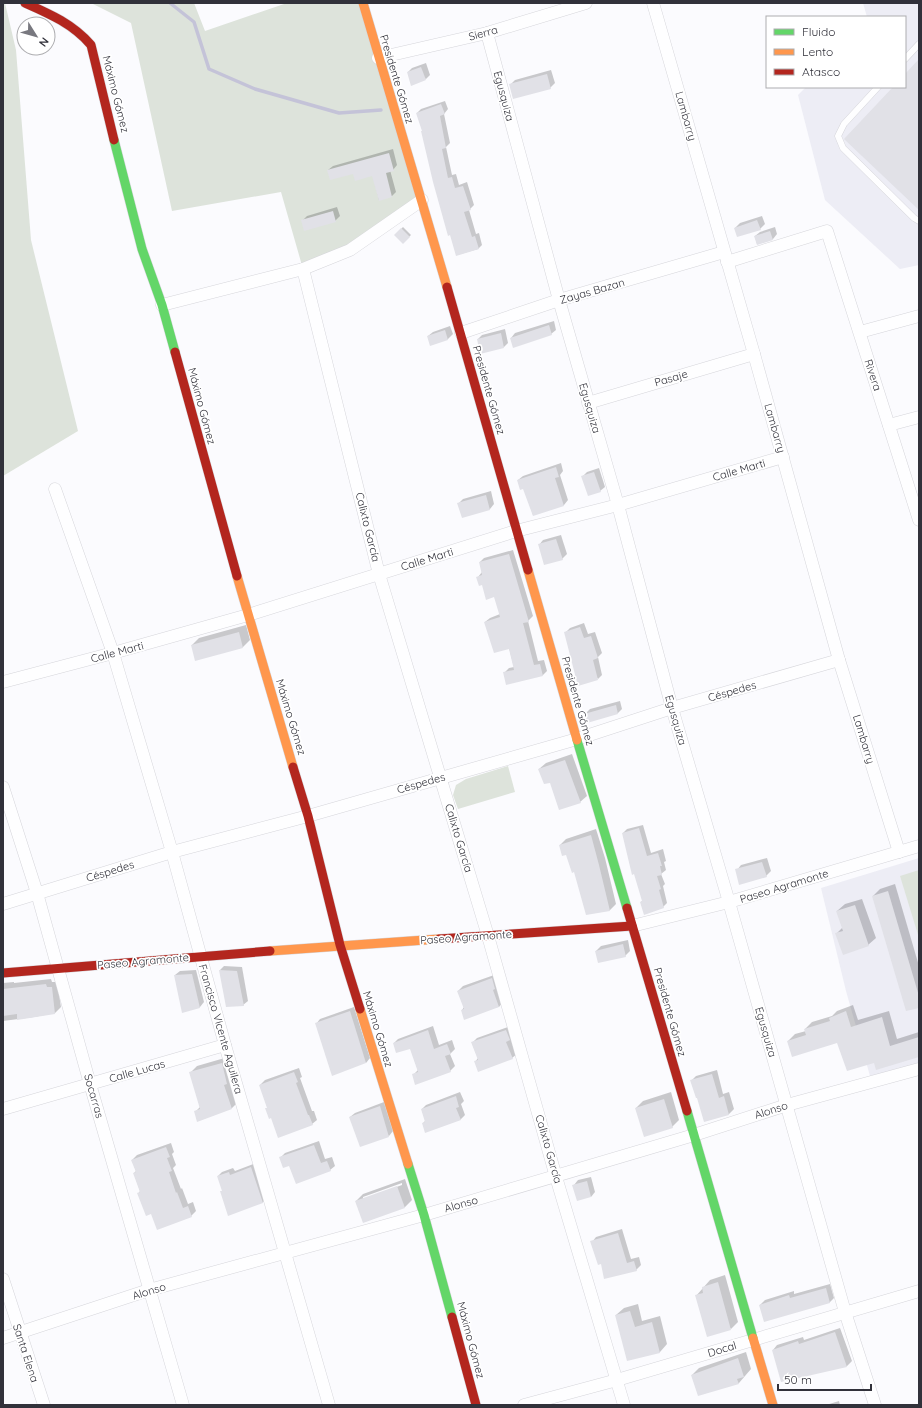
<svg xmlns="http://www.w3.org/2000/svg" width="922" height="1408" viewBox="0 0 922 1408" font-family="Quicksand,sans-serif">
<rect width="100%" height="100%" fill="#fbfbfe"/>
<!-- built -->
<g fill="#ededf5">
<path d="M863 3H919V265L900 269 825 200 798 95 806 87H905V17H867Z"/>
<path d="M919 858V1065L870 1076 846 991 821 888Z"/>
</g>
<!-- green -->
<g fill="#dde3db">
<path d="M3 3H5L16 50 31 240 78 431 3 476Z"/>
<path d="M91 3H194L205 31 287 3H363L424 205 303 269 281 192 172 211 131 23Z"/>
<path d="M508 766 515 792 458 809 453 795 456 785 466 779Z"/>
<path d="M919 870V938L900 876Z"/>
</g>
<!-- shadow -->
<g fill="#0003" fill-rule="evenodd">
<path d="M426 63 430 75 426 79 408 72 412 68Z"/>
<path d="M551 70 555 83 550 88 511 84 515 80Z"/>
<path d="M445 101 448 109 444 114 450 143 446 147 452 175 456 174 459 185 467 182 474 205 469 210 476 234 479 233 482 245 478 249 457 255 423 130 417 113 421 109Z"/>
<path d="M393 149 397 165 393 170H390L396 192 392 196 379 200 373 175 328 170 333 166Z"/>
<path d="M337 207 340 216 335 221H302L307 216Z"/>
<path d="M762 216 765 224 760 229 735 228 740 223Z"/>
<path d="M403 227 411 235 403 243 395 235Z"/>
<path d="M775 227 777 234 773 239 757 244 755 236 760 232Z"/>
<path d="M554 321 556 330 551 334 511 338 515 333Z"/>
<path d="M450 326 453 334 448 339 431 345 428 336 433 332Z"/>
<path d="M505 329 508 343 504 347 478 339 482 335Z"/>
<path d="M561 463 563 471 560 475 568 500 564 505 533 515 524 487 518 480 523 476Z"/>
<path d="M599 468 605 487 600 491 582 477 587 472Z"/>
<path d="M491 491 494 504 490 509 463 517 459 503 463 499Z"/>
<path d="M561 535 567 554 562 559 539 545 543 540Z"/>
<path d="M513 550 533 616 528 621 538 661 544 660 547 671 543 675 504 673 509 668 514 667 509 648 485 622 490 618 500 614 495 596 482 584 478 577 482 572 480 562 484 558Z"/>
<path d="M584 623 588 634 595 632 602 653 598 657 602 675 598 679 565 633 570 628Z"/>
<path d="M246 625 250 640 243 647 192 645 199 638Z"/>
<path d="M620 701 622 709 618 713 585 714 590 709Z"/>
<path d="M572 754 587 796 580 802 551 781 539 769 546 763Z"/>
<path d="M643 825 651 853 663 849 666 861 664 862 666 870 661 874 665 884 663 886 667 903 663 907 641 902 643 900 623 833 627 829Z"/>
<path d="M596 829 605 858 616 904 610 910 587 913 575 871 567 854 560 845 566 839Z"/>
<path d="M767 858 771 871 766 876 737 870 741 865Z"/>
<path d="M895 884 919 966V1007L873 896 880 889Z"/>
<path d="M862 899 876 938 868 945 836 934 843 927 837 911 845 904Z"/>
<path d="M628 940 630 951 625 956 596 951 601 946Z"/>
<path d="M224 966 242 967 248 1001 243 1005 220 970Z"/>
<path d="M196 970 204 1002 200 1007 183 1012 175 975 180 971Z"/>
<path d="M497 974 503 1002 499 1007 462 1010 464 1007 458 991 463 986Z"/>
<path d="M51 979 52 982H57L61 1007 55 1013 34 1017 3 1021V983L14 982V983Z"/>
<path d="M853 1005 858 1020 889 1011 897 1039 919 1032V1055L875 1062 838 1042 788 1041 795 1034 806 1031 805 1029 812 1022 832 1016 837 1011Z"/>
<path d="M354 1007 370 1058 366 1063 316 1024 320 1019Z"/>
<path d="M433 1026 439 1045 452 1040 455 1049 450 1054 455 1066 450 1071 413 1075 418 1070 410 1047 394 1043 398 1039Z"/>
<path d="M511 1026 517 1054 512 1058 475 1062 478 1058 472 1043 477 1038Z"/>
<path d="M228 1057 238 1102 232 1108 198 1121 195 1112 200 1107 191 1072 197 1066Z"/>
<path d="M299 1068 302 1077 300 1078 312 1111H314L317 1120 312 1124 271 1117 260 1085 265 1080Z"/>
<path d="M717 1070 723 1094 729 1092 734 1109 729 1114 705 1121 692 1080 696 1076Z"/>
<path d="M460 1092 464 1101 461 1104 465 1115 460 1120 423 1123 426 1120 422 1109 426 1105Z"/>
<path d="M671 1092 679 1120 672 1127 636 1108 643 1101Z"/>
<path d="M384 1102 393 1131 389 1136 350 1117 355 1113Z"/>
<path d="M319 1141 325 1159 332 1157 335 1166 330 1170 290 1164 280 1158 285 1153Z"/>
<path d="M171 1143 174 1152 172 1154 176 1165 173 1168 181 1189 182 1188 188 1204 193 1202 196 1211 191 1216 152 1212 138 1194 140 1191 134 1173 136 1171 132 1160 137 1155Z"/>
<path d="M256 1163 267 1198 262 1203 221 1192 223 1190 218 1176 222 1172 233 1168 235 1171Z"/>
<path d="M591 1177 595 1192 591 1197 574 1185 578 1180Z"/>
<path d="M405 1179 412 1200 405 1207 364 1222 356 1201 363 1194ZM402 1183V1185L363 1199V1197Z"/>
<path d="M622 1229 631 1259 639 1257 641 1265 636 1270 602 1263 592 1242 596 1237Z"/>
<path d="M725 1275 738 1322 731 1329 696 1296 710 1280Z"/>
<path d="M830 1284 834 1298 829 1303 760 1305 765 1300 794 1291V1294Z"/>
<path d="M638 1304 642 1321 660 1316 667 1344 660 1352 628 1360 616 1315 624 1308Z"/>
<path d="M840 1328 852 1361 847 1366 782 1381 773 1350 777 1345 803 1337 804 1340Z"/>
<path d="M746 1352 751 1369 739 1383 699 1395 692 1375 699 1368Z"/>
<path d="M839 1401 840 1405H826Z"/>
</g>
<g fill="none" stroke-linecap="round" stroke-linejoin="round">
<!-- stream -->
<path stroke="#c4c3d8" stroke-width="3.5" d="M170 3 194 22 209 69 255 89 339 113 381 110"/>
</g>
<!-- building -->
<g fill="#e1e1e7">
<path d="M919 59V210L844 139 893 87H905V74Z"/>
<path d="M421 67 426 80 411 86 407 72Z"/>
<path d="M547 74 551 89 513 99 509 84Z"/>
<path d="M441 104 445 114 440 116 446 148 442 149 448 178 452 177 455 188 463 186 471 210 464 212 472 237 475 236 479 249 456 256 450 235 448 236 433 182 421 131H422L416 113Z"/>
<path d="M389 153 394 171 386 173 392 197 379 201 372 176 355 181 353 174 330 180 327 170Z"/>
<path d="M333 211 336 222 304 231 301 220Z"/>
<path d="M757 220 761 230 737 237 734 228Z"/>
<path d="M401 228 410 237 403 244 394 235Z"/>
<path d="M770 231 773 240 757 245 754 236Z"/>
<path d="M549 325 552 335 513 348 510 338Z"/>
<path d="M445 330 448 340 430 346 427 336Z"/>
<path d="M501 333 504 348 480 354 477 339Z"/>
<path d="M556 467 559 477 555 478 564 506 533 516 523 489 520 490 517 480Z"/>
<path d="M594 472 601 492 588 496 581 476Z"/>
<path d="M486 495 490 510 462 518 457 503Z"/>
<path d="M556 539 563 560 544 565 538 544Z"/>
<path d="M509 554 529 622 523 623 534 665 540 664 543 676 506 685 503 672 514 670 509 649 494 653 484 622 500 617 494 597 486 600 482 585 479 586 476 577 482 575 479 562Z"/>
<path d="M580 627 584 638 591 636 598 658 593 660 598 680 578 686 564 632Z"/>
<path d="M239 632 243 648 195 661 191 645Z"/>
<path d="M616 705 618 714 587 723 584 714Z"/>
<path d="M565 760 581 803 559 810 550 783 544 784 538 769Z"/>
<path d="M639 828 647 856 658 853 662 866H660L662 875 657 876 661 889 659 890 664 908 644 915 640 902 642 901 634 874 632 875 622 833Z"/>
<path d="M591 835 599 865 610 911 586 915 574 872 572 873 566 855 562 856 559 845Z"/>
<path d="M762 862 767 877 739 885 735 869Z"/>
<path d="M888 891 919 996V1008L906 1011 872 896Z"/>
<path d="M855 905 869 946 843 955 835 933 843 931 836 911Z"/>
<path d="M623 944 626 957 598 963 595 951Z"/>
<path d="M219 970 237 971 244 1006 226 1007Z"/>
<path d="M192 974 200 1008 182 1013 174 975Z"/>
<path d="M492 978 495 989 493 990 499 1007 464 1020 461 1010 464 1009 457 991Z"/>
<path d="M46 984 47 987H52L55 1014 17 1020V1014L3 1016V989Z"/>
<path d="M350 1011 366 1063 332 1076 315 1023Z"/>
<path d="M846 1011 851 1027 882 1017 890 1046 919 1037V1057L876 1070 874 1063 847 1071 837 1043 792 1057 787 1041 806 1035 804 1029 830 1021 829 1018Z"/>
<path d="M428 1030 434 1049 447 1044 451 1054 445 1056 451 1072 415 1085 412 1074 418 1072 410 1049 396 1053 393 1043Z"/>
<path d="M506 1030 510 1040 506 1042 513 1059 478 1072 474 1061 478 1060 471 1042Z"/>
<path d="M222 1063 227 1084 224 1085 232 1109 197 1122 194 1111 200 1109 189 1072Z"/>
<path d="M294 1072 298 1082 296 1083 308 1115H309L313 1125 278 1138 271 1118 269 1119 265 1108H267L259 1085Z"/>
<path d="M712 1074 719 1098 724 1096 729 1115 704 1122 697 1098H696L690 1080Z"/>
<path d="M456 1096 459 1107 456 1108 461 1120 425 1133 422 1123 425 1122 421 1109Z"/>
<path d="M664 1099 673 1128 644 1137 635 1108Z"/>
<path d="M380 1106 389 1137 360 1147 349 1117Z"/>
<path d="M314 1145 321 1163 327 1161 331 1171 296 1184 289 1166 283 1168 279 1157Z"/>
<path d="M166 1147 170 1157 167 1158 172 1171 169 1172 176 1193 177 1192 183 1208 188 1206 192 1217 157 1230 151 1214 146 1216 137 1193 140 1192 133 1173 136 1172 131 1160Z"/>
<path d="M251 1167 263 1203 228 1216 220 1191H222L217 1176 229 1172 230 1175Z"/>
<path d="M587 1181 591 1197 577 1201 572 1185Z"/>
<path d="M397 1186 405 1208 363 1223 355 1201Z"/>
<path d="M618 1233 627 1263 634 1261 637 1271 604 1279 601 1264 598 1265 590 1241Z"/>
<path d="M718 1282 731 1330 707 1337 695 1295 703 1293 702 1287Z"/>
<path d="M826 1288 830 1303 764 1322 759 1305 789 1295 790 1298Z"/>
<path d="M630 1311 635 1327 652 1322 660 1353 627 1361 615 1315Z"/>
<path d="M835 1332 847 1367 781 1382 772 1350 798 1341 799 1344Z"/>
<path d="M738 1358 744 1377 737 1379 739 1384 698 1396 691 1375Z"/>
</g>
<g fill="none" stroke-linecap="round" stroke-linejoin="round">
<defs>
<g id="lane">
<path d="M905 59 919 44"/>
<path d="M878 87 844 124 838 136 843 148 914 218 919 221"/>
</g>
<g id="street">
<path d="M653 3 754 354 839 660 899 852"/>
<path d="M487 33 559 300 618 505 672 708 729 902 845 1312 875 1405"/>
<path d="M378 58 487 33 586 3"/>
<path d="M727 262 827 231 919 520"/>
<path d="M303 269 379 574 488 936 556 1177 624 1405"/>
<path d="M162 305 303 269 350 250 422 200"/>
<path d="M860 332 919 316"/>
<path d="M461 333 559 300 724 252"/>
<path d="M588 403 754 354"/>
<path d="M889 425 919 417"/>
<path d="M55 489 113 653 172 852 225 1045 329 1405"/>
<path d="M3 682 113 653 248 615 516 531 618 505 783 457"/>
<path d="M3 787 37 893 90 1084 183 1405"/>
<path d="M3 904 172 852 308 816 577 739 672 708 839 660"/>
<path d="M632 926 729 902 919 846"/>
<path d="M3 1109 225 1045"/>
<path d="M3 1279 44 1405"/>
<path d="M3 1338 149 1290 424 1215 694 1135 787 1105 919 1069"/>
<path d="M524 1405 617 1380 919 1291"/>
</g>
<g id="fast">
<path d="M114 140 142 249 162 305 175 352"/>
<path d="M577 740 627 908"/>
<path d="M687 1111 753 1338"/>
<path d="M408 1164 424 1215 452 1317"/>
</g>
<g id="slow">
<path d="M363 3 447 287"/>
<path d="M528 570 577 740"/>
<path d="M237 576 293 767"/>
<path d="M270 951 439 939"/>
<path d="M360 1009 408 1164"/>
<path d="M753 1338 773 1405"/>
</g>
<g id="jam">
<path d="M25 3C50 14 73 24 91 45L114 140"/>
<path d="M447 287 528 570"/>
<path d="M175 352 237 576"/>
<path d="M293 767 308 816 340 945 360 1009"/>
<path d="M627 908 687 1111"/>
<path d="M439 939 632 926"/>
<path d="M3 973 270 951"/>
<path d="M452 1317 476 1405"/>
</g>
</defs>
<!-- lane casing -->
<use href="#lane" stroke="#d6d6db" stroke-width="7"/>
<!-- street casing -->
<use href="#street" stroke="#d6d6db" stroke-width="13"/>
<!-- fast casing -->
<use href="#fast" stroke="#d6d6db" stroke-width="10"/>
<!-- slow casing -->
<use href="#slow" stroke="#d6d6db" stroke-width="10"/>
<!-- jam casing -->
<use href="#jam" stroke="#d6d6db" stroke-width="10"/>
<!-- lane -->
<use href="#lane" stroke="#fefeff" stroke-width="6"/>
<!-- street -->
<use href="#street" stroke="#fefeff" stroke-width="12"/>
<!-- fast -->
<use href="#fast" stroke="#63d668" stroke-width="9"/>
<!-- slow -->
<use href="#slow" stroke="#ff974d" stroke-width="9"/>
<!-- jam -->
<use href="#jam" stroke="#b3261e" stroke-width="9"/>
</g>
<g text-anchor="middle" dominant-baseline="central" stroke-width="3.5" stroke-linejoin="round" paint-order="stroke">
<!-- street labels -->
<g font-size="11" fill="#31313a" stroke="#fff">
<text transform="translate(483 33) rotate(-15)">Sierra</text>
<text transform="translate(397 79) rotate(73)">Presidente Gómez</text>
<text transform="translate(116 94) rotate(76)">Máximo Gómez</text>
<text transform="translate(504 96) rotate(75)">Egusquiza</text>
<text transform="translate(686 116) rotate(74)">Lambarry</text>
<text transform="translate(592 291) rotate(-16)">Zayas Bazan</text>
<text transform="translate(873 375) rotate(72)">Rivera</text>
<text transform="translate(671 378) rotate(-16)">Pasaje</text>
<text transform="translate(489 390) rotate(74)">Presidente Gómez</text>
<text transform="translate(202 406) rotate(75)">Máximo Gómez</text>
<text transform="translate(590 408) rotate(74)">Egusquiza</text>
<text transform="translate(775 428) rotate(74)">Lambarry</text>
<text transform="translate(739 470) rotate(-16)">Calle Marti</text>
<text transform="translate(368 527) rotate(76)">Calixto García</text>
<text transform="translate(427 559) rotate(-17)">Calle Marti</text>
<text transform="translate(117 652) rotate(-15)">Calle Marti</text>
<text transform="translate(732 691) rotate(-16)">Céspedes</text>
<text transform="translate(578 701) rotate(74)">Presidente Gómez</text>
<text transform="translate(291 717) rotate(73)">Máximo Gómez</text>
<text transform="translate(676 720) rotate(74)">Egusquiza</text>
<text transform="translate(864 739) rotate(73)">Lambarry</text>
<text transform="translate(421 783) rotate(-16)">Céspedes</text>
<text transform="translate(459 838) rotate(73)">Calixto García</text>
<text transform="translate(110 871) rotate(-17)">Céspedes</text>
<text transform="translate(784 886) rotate(-17)">Paseo Agramonte</text>
<text transform="translate(466 937) rotate(-4)">Paseo Agramonte</text>
<text transform="translate(143 961) rotate(-5)">Paseo Agramonte</text>
<text transform="translate(670 1012) rotate(74)">Presidente Gómez</text>
<text transform="translate(221 1029) rotate(74)">Francisco Vicente Aguilera</text>
<text transform="translate(378 1029) rotate(73)">Máximo Gómez</text>
<text transform="translate(766 1032) rotate(74)">Egusquiza</text>
<text transform="translate(137 1071) rotate(-16)">Calle Lucas</text>
<text transform="translate(94 1096) rotate(74)">Socarras</text>
<text transform="translate(771 1110) rotate(-18)">Alonso</text>
<text transform="translate(549 1149) rotate(74)">Calixto García</text>
<text transform="translate(461 1204) rotate(-16)">Alonso</text>
<text transform="translate(149 1291) rotate(-17)">Alonso</text>
<text transform="translate(471 1340) rotate(75)">Máximo Gómez</text>
<text transform="translate(722 1349) rotate(-17)">Docal</text>
<text transform="translate(26 1353) rotate(72)">Santa Elena</text>
</g>
</g>
<!-- border -->
<rect width="922" height="1408" fill="none" stroke="#31313a" stroke-width="8"/>
<!-- legend -->
<rect x="766" y="16" width="140" height="72" fill="#ffffff" stroke="#adadb0"/>
<rect x="774" y="29" width="20" height="6" fill="#63d668" stroke="#adadb0"/>
<text x="802" y="36" font-size="12" fill="#31313a">Fluido</text>
<rect x="774" y="49" width="20" height="6" fill="#ff974d" stroke="#adadb0"/>
<text x="802" y="56" font-size="12" fill="#31313a">Lento</text>
<rect x="774" y="69" width="20" height="6" fill="#b3261e" stroke="#adadb0"/>
<text x="802" y="76" font-size="12" fill="#31313a">Atasco</text>
<!-- north arrow -->
<g transform="translate(36 36) rotate(127)"><circle r="19" fill="#ffffff" stroke="#adadb0"/>
<path d="M0-3L7 15L0 10L-7 15Z" fill="#78787f"/>
<text y="-6" font-size="11" font-weight="bold" text-anchor="middle" fill="#31313a">N</text>
</g>
<!-- scale -->
<path d="M778 1384v6h93v-6" fill="none" stroke="#31313a" stroke-width="2"/>
<text x="784" y="1384" font-size="12" fill="#31313a" stroke="#ffffff" stroke-width="3" paint-order="stroke">50 m</text>
</svg>
